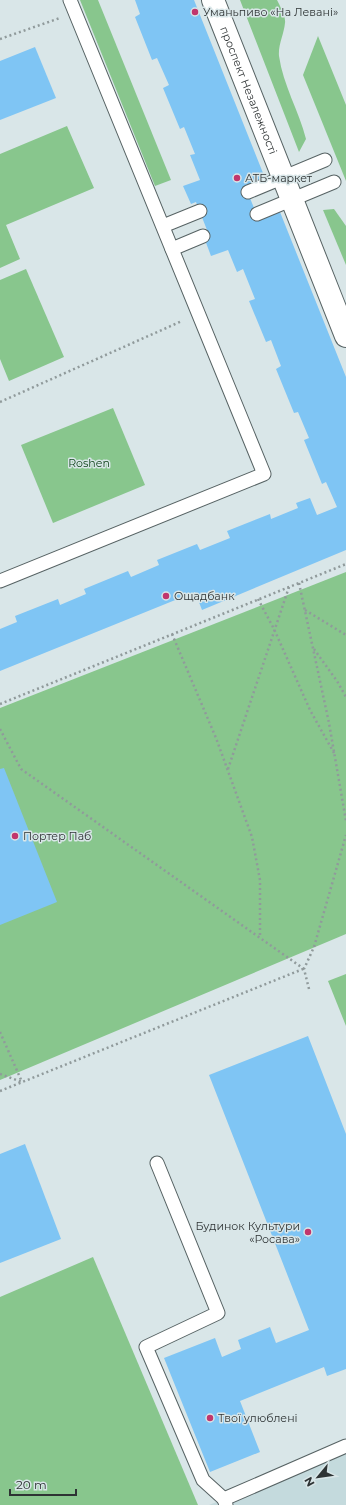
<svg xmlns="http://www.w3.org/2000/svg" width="346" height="1505" viewBox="0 0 346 1505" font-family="Montserrat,sans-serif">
<rect width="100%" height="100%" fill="#d9e6e8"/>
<!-- built -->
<path fill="#c4dadd" d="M346 1446V1505H209L224 1499Z"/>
<!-- green -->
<g fill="#88c68d">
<path d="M80 0H98L171 180 155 186Z"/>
<path d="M240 0H277C280 6 286 17 285 23 284 34 278 45 279 56 283 85 299 111 306 139L299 152Z"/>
<path d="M318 36 346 105V181L303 75Z"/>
<path d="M67 126 94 188 6 225 20 259 0 268V154Z"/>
<path d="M334 209 346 226V265L323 210Z"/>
<path d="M26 269 64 357 9 381 0 359V280Z"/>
<path d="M113 408 145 485 53 523 21 445Z"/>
<path d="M346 572V934L0 1080V708Z"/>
<path d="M346 974V1026L328 981Z"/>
<path d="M93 1257 198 1505H0V1297Z"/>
</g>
<!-- building -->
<g fill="#7fc5f4">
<path d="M135 0H194L265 178 245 186 259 220 280 212 346 377V550L202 610 195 592 0 671V629L17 622 15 616 58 599 60 605 86 594 84 589 128 571 131 577 159 565 157 560 197 544 200 550 230 538 227 531 270 514 271 519 298 508 296 503 310 498 317 515 337 507 326 482 322 484 304 440 309 438 298 412 294 413 276 369 281 366 271 340 266 342 249 301 255 299 243 269 237 272 228 250 211 256 202 232 207 230 196 202 191 204 183 186 200 180 190 155 195 154 184 127 180 129 163 88 169 85 157 58 152 60 135 17 140 14Z"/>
<path d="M35 47 56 98 0 120V61Z"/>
<path d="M4 768 57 902 0 925V769Z"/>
<path d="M308 1036 346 1134V1369L327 1376 324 1367 240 1401 260 1452 210 1472 164 1358 215 1338 222 1357 241 1349 238 1340 270 1327 276 1343 309 1330 209 1075Z"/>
<path d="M25 1144 61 1239 0 1263V1154Z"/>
</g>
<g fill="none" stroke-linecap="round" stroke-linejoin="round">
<defs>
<g id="lane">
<path d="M248 192 325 160"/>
<path d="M257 214 334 182"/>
<path d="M163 226 200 211"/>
<path d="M172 249 203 236"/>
<path d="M0 581 264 474 70 0"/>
<path d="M157 1163 218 1313 146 1347 203 1480 224 1499"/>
<path d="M226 1505 224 1499 346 1446"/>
</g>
<g id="street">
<path id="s1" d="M213 0 346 336"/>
</g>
</defs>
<!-- lane casing -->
<use href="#lane" stroke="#576364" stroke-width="15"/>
<!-- street casing -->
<use href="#street" stroke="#576364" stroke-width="24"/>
<!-- path -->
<g stroke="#909a9b" stroke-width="2.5" stroke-dasharray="2 3" stroke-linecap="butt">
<path d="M0 39 60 18"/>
<path d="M0 402 182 321"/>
<path d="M299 583 329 723 346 821"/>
<path d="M258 599 274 629 310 710 334 753"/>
<path d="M305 610 346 635"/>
<path d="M172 634 216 738 252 837 260 880V938"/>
<path d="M314 649 337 681 346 697"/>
<path d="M0 704 346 564"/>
<path d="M0 729 21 769 304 969"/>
<path d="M228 769 289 587"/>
<path d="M309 989 304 969 314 947 346 835"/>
<path d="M0 1032 22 1082"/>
<path d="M0 1074 22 1082"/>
<path d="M0 1091 303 969"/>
</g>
<!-- lane -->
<use href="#lane" stroke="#fff" stroke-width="13"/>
<!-- street -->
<use href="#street" stroke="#fff" stroke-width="22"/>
</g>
<!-- markers -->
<g fill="#c1366d" stroke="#d9e6e8" stroke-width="1.5">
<circle cx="195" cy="12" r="4"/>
<circle cx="237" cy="178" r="4"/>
<circle cx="166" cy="596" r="4"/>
<circle cx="15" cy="836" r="4"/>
<circle cx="308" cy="1232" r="4"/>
<circle cx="210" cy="1418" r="4"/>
</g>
<g text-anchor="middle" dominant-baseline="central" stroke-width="3" stroke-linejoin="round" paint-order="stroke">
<!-- poi labels -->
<g font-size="11" fill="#2e3334" stroke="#d9e6e8" text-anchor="start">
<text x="203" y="12">Уманьпиво «На Левані»</text>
<text x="245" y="178">АТБ-маркет</text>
<text x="174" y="596">Ощадбанк</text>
<text x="23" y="836">Портер Паб</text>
<text x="300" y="1226" text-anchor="end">Будинок Культури<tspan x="300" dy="13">«Росава»</tspan></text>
<text x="218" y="1418">Твої улюблені</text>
</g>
<!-- street labels -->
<g font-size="11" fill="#2e3334" stroke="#d9e6e8">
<text stroke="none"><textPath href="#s1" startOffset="97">проспект Незалежності</textPath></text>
</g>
<!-- park labels -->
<g font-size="11" fill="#0e4419" stroke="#d9e6e8">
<text x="89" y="463">Roshen</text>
</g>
</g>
<!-- north arrow -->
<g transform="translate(318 1477) rotate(241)" stroke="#d9e6e8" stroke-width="3" paint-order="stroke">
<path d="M0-3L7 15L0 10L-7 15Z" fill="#2e3334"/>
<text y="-6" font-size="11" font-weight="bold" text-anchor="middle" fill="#2e3334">N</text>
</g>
<!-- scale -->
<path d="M10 1489v6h66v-6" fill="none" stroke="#2e3334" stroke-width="2"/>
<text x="16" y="1489" font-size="12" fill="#2e3334" stroke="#d9e6e8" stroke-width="3" paint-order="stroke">20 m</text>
</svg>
